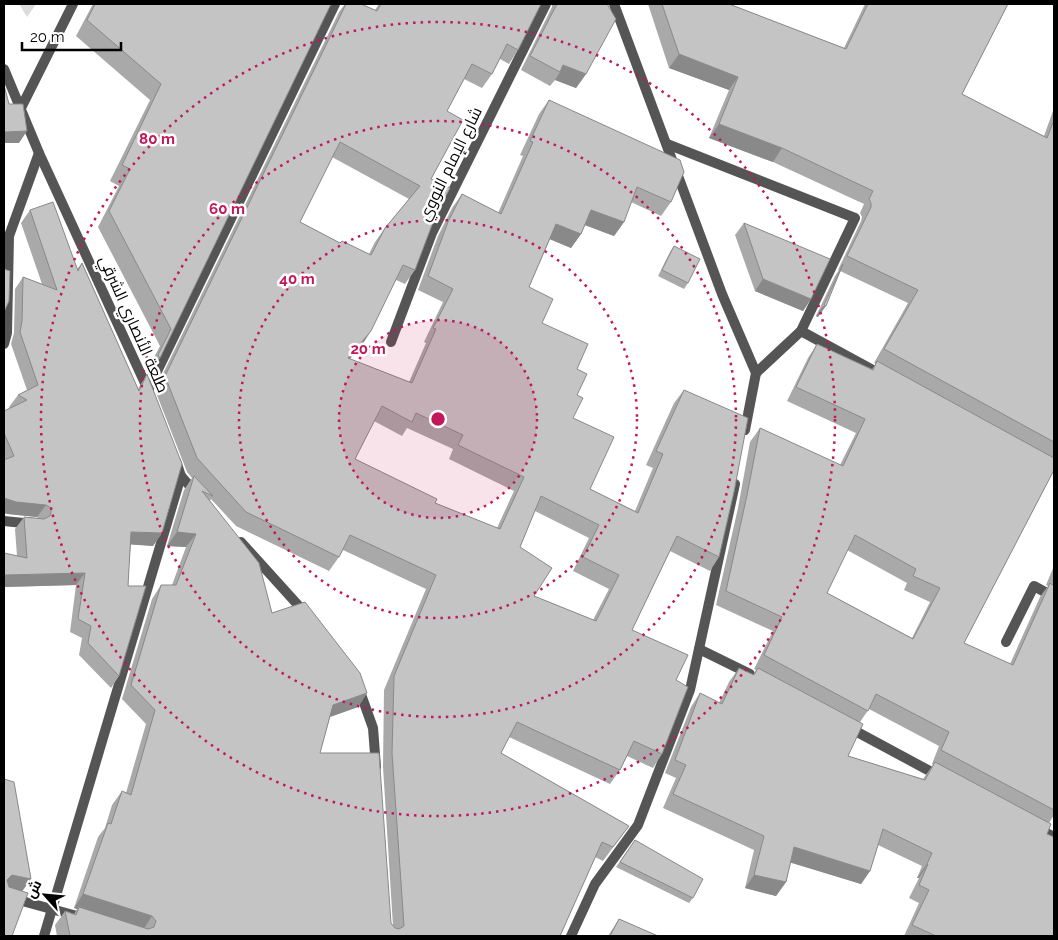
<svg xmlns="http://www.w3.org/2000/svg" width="1058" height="940" viewBox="0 0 1058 940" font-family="Raleway,Cairo,sans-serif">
<rect width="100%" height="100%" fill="#fff"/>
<!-- green -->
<path fill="#dcdcdc" d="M19 4H36L27 17Z"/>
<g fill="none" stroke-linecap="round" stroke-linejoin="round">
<!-- minor -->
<g stroke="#555" stroke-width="10">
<path d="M614 4 722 294 756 373 745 430"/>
<path d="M4 69 39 153 149 392"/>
<path d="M21 108 73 4"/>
<path d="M667 144 855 218 801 331 756 373"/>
<path d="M801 331 880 374"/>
<path d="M391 342 432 233 546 4"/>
<path d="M4 344 7 333 9 236 39 153"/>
<path d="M148 390 335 4"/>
<path d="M176 461 181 476 196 493"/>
<path d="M4 521 33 524"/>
<path d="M241 542 307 615"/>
<path d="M1006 642 1034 586 1054 597"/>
<path d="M699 649 750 674"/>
<path d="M358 686 373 728 376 767"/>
<path d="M846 726 939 776"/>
<path d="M1036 827 1054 837"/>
<path d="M4 896 77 916"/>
<path d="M44 936 181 476"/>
<path d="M571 936 595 884 638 825 690 690 735 484"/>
</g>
</g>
<!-- wall -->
<g fill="#a9a9a9" fill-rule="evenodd">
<path d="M93 4H331L160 358 148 374 147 371 160 346 98 227 119 186 110 181 150 100 76 36Z"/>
<path d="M345 4H361L375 10 379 4H541L518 50 509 64 500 59 492 74 482 88 464 79 447 111 431 179 435 217 415 270 405 284 396 280 362 345 350 359 409 382 426 343 424 342 443 302 418 290 438 236 452 208 462 194 498 213 523 156 520 155 539 114 549 100 671 202 661 216 631 202 624 222 614 236 585 225 581 234 571 248 550 239 529 287 542 323 577 369V395L573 418 590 489 635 511 653 468 646 465 674 403 684 390 719 557 710 571 670 551 632 630 676 680 662 754 653 768 627 756 620 770 610 784 509 737 501 753 629 826 603 861 595 857 560 936H57L55 925 65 911 74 914 77 909 74 908 98 837 105 828 112 805 122 791 126 793 146 724 122 699 152 599 161 585H172L186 547 167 546 184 490 192 478 187 472 155 390 339 12ZM332 157 409 199 385 228 375 242 369 254 340 243 300 222ZM374 421 402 436 407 428 453 449 449 459 514 491 497 528 435 503 355 459ZM211 499 236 526 329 571 339 557 343 550 426 589 384 690 383 767 393 926 391 923 320 753 330 717 358 707 367 693 272 613 210 501ZM535 511 589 538 573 571 609 589 593 620 534 596 520 547Z"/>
<path d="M552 4H607L586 74 576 88 555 80 550 86 521 70 552 7Z"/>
<path d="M648 4H729L844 48 865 4H1008L962 94 1044 136 1054 108V470L964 643 1010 664 1040 597 1048 586 1046 585 1054 566V815L1049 823 1047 834 1054 936H904L919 903 909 898 919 878H917L922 866 878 845 870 871 861 884 791 862 786 882 776 896 745 888 754 850 663 808 676 778 665 773 691 707 700 693 719 703 729 682 739 668 753 675 756 670 754 669 773 631 716 605 738 508 750 442 760 428 840 465 856 433 787 401 808 358 817 344 872 369 876 364 874 363 908 303 840 271 818 317 816 316 835 276 839 270H838L861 221 862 217 860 213 864 204 773 162 709 138 729 90 669 68ZM847 550 907 583 904 590 930 602 912 638 827 593ZM869 709 939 746 932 764 933 765 923 779 848 756 860 722Z"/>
<path d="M30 210 77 269 82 263 138 389 147 374 162 533 153 546 131 544 119 676 111 688 79 655 82 638 70 632 76 585 4 587V553L17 556 15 529 24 517 38 518 37 517 8 514 4 513V411L10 408 9 407 18 395 27 390 11 344 14 333 15 289 23 277 42 284 21 223Z"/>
<path d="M744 223 811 299 803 311 755 291 735 235Z"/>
<path d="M674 246 688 283 684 289 658 276 670 252Z"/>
<path d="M635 840 693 898 689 903 616 867Z"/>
<path d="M619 919 658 936H608Z"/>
</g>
<!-- shaded-wall -->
<g fill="#898989">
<path d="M679 54 738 77 729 90 669 68Z"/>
<path d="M563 65 586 74 576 88 555 80 560 72Z"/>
<path d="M719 124 782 148 773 162 709 138Z"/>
<path d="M27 131 19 143H4V132Z"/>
<path d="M591 210 624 222 614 236 582 224Z"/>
<path d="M556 224 581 234 571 248 547 238Z"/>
<path d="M763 279 811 299 803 311 755 291Z"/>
<path d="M824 305 826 306 818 317 816 316Z"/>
<path d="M371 331 362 345 338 372 348 358Z"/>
<path d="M4 498 46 505 37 517 8 514 4 513Z"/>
<path d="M131 532 162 533 153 546 123 544Z"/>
<path d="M177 532 196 534 186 547 167 546Z"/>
<path d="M85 573 76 585 4 587V575Z"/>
<path d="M367 693 358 707 324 719 333 705Z"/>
<path d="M794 847 870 871 861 884 785 861Z"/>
<path d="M927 864H928L919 878H917Z"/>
<path d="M12 875 31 879 21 893 4 890 7 880Z"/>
<path d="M754 875 786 882 776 896 745 888Z"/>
<path d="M83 894 152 916 143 930 79 907 77 909 74 908Z"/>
</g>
<!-- building -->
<g fill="#c4c4c4" stroke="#898989" fill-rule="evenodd">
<path d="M95 4H331L160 358 158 355 171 329 109 211 130 169 122 165 161 84 87 20Z"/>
<path d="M346 4H361L377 11 381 4H541L518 50 507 44 492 74 472 64 447 111 463 120 431 179 450 188 435 217 415 270 403 265 371 331 348 358 412 383 436 329 433 328 453 289 428 276 448 222 462 194 501 214 533 142 530 141 549 100 680 160 684 172 671 202 637 187 624 222 591 210 581 234 556 224 529 287 553 299 542 323 588 344 577 369 587 374 577 395 583 398 573 418 614 437 590 489 638 513 663 454 656 451 684 390 748 418 734 492 719 557 677 536 632 630 688 655 676 680 688 687 662 754 634 741 620 770 517 722 501 753 629 826 613 847 602 842 560 936H70L65 911 76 915 79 907 148 929 154 927 156 921 152 916 83 894 108 823 111 824 122 791 131 795 155 710 131 685 161 585H176L196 534 177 532 194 476 213 496 202 491 259 563 272 613 305 602 360 673 367 693 333 705 320 753H379L391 923 395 928 399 929 404 926 392 753 394 676 436 575 350 535 339 557 246 512 197 458 165 376ZM340 142 420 186 385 228 371 255 342 241 340 243 300 222ZM382 406 412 422 416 413 463 435 458 445 524 477 500 529 435 503 437 499 355 459ZM541 496 599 525 583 557 619 575 596 621 534 596 552 568 520 547Z"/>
<path d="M557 4H607L616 19 586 74 563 65 560 72 530 56Z"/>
<path d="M662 4H729L846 49 868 4H1008L962 94 1047 138 1054 120V442L884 349 918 290 847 256 871 207V203L869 199 873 191 782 148 719 124 738 77 679 54Z"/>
<path d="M4 85 9 104H23L27 131 4 132Z"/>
<path d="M53 202 78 271 82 263 139 391 147 374 182 464 162 533 131 532 128 586H146L119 676 88 643 91 626 78 619 85 573 4 575V553L27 558 24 517 44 519 50 516 51 513V508L46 505 16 502 4 498V460L14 456 4 433V411L27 400 18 395 38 385 20 332 22 321 23 277 57 290 30 210Z"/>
<path d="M744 223 830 259 811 299 763 279Z"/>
<path d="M674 246 700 259 688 283 662 270Z"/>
<path d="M843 264 826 306 824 305Z"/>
<path d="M4 269 10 271 9 301 4 312Z"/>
<path d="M817 344 873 370 877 361 1054 458V470L964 643 1013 665 1050 583 1054 586V810L941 750 949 732 876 694 868 711 764 655 782 617 726 591 747 495 760 428 843 466 865 419 796 387ZM855 535 916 569 913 576 940 588 913 639 827 593Z"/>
<path d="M739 668 754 675 758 668 863 724 848 756 925 780 935 762 1051 824 1047 834 1054 837V936H936L912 925 929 890 919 885 928 864H927L932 853 883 829 870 871 794 847 786 882 754 875 764 836 673 794 686 765 675 760 700 693 722 704Z"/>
<path d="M4 779 14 782 31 879 12 875 7 880 9 887 28 893 12 936H4Z"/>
<path d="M635 840 703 879 693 898 620 862Z"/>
<path d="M619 919 658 936H610Z"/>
</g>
<!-- distance rings -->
<circle cx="438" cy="419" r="99" fill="#c2185b" fill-opacity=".12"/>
<g fill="none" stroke="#c2185b" stroke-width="2.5" stroke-dasharray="2.5 5">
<circle cx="438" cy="419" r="99"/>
<circle cx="438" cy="419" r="199"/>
<circle cx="438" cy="419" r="298"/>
<circle cx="438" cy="419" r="397"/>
</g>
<g text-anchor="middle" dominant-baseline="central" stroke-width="5" stroke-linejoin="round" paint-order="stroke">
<!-- street labels -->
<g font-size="16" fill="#000" stroke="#fff">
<text transform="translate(450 164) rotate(-64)">شارع الإمام النووي</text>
<text transform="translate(134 324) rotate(66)">طلعة الأنصاري الشرقي</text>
</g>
</g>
<circle cx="438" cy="419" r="8" fill="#c2185b" stroke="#fff" stroke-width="2.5"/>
<g font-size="15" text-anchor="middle" font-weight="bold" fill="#c2185b" stroke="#fff" stroke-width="5" stroke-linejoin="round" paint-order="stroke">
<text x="157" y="144">80 m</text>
<text x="227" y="214">60 m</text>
<text x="297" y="284">40 m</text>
<text x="368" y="354">20 m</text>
</g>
<!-- border -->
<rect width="1058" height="940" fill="none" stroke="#000000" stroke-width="10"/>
<!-- north arrow -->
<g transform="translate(45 895) rotate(297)" stroke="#ffffff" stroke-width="4" paint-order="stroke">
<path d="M0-4L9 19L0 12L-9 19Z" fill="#000000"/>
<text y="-8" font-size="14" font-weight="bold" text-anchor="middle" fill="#000000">ش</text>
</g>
<!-- scale -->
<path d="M22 42v8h99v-8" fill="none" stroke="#000000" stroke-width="2.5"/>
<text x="30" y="42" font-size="15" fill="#000000" stroke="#ffffff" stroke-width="4" paint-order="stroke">20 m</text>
</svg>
